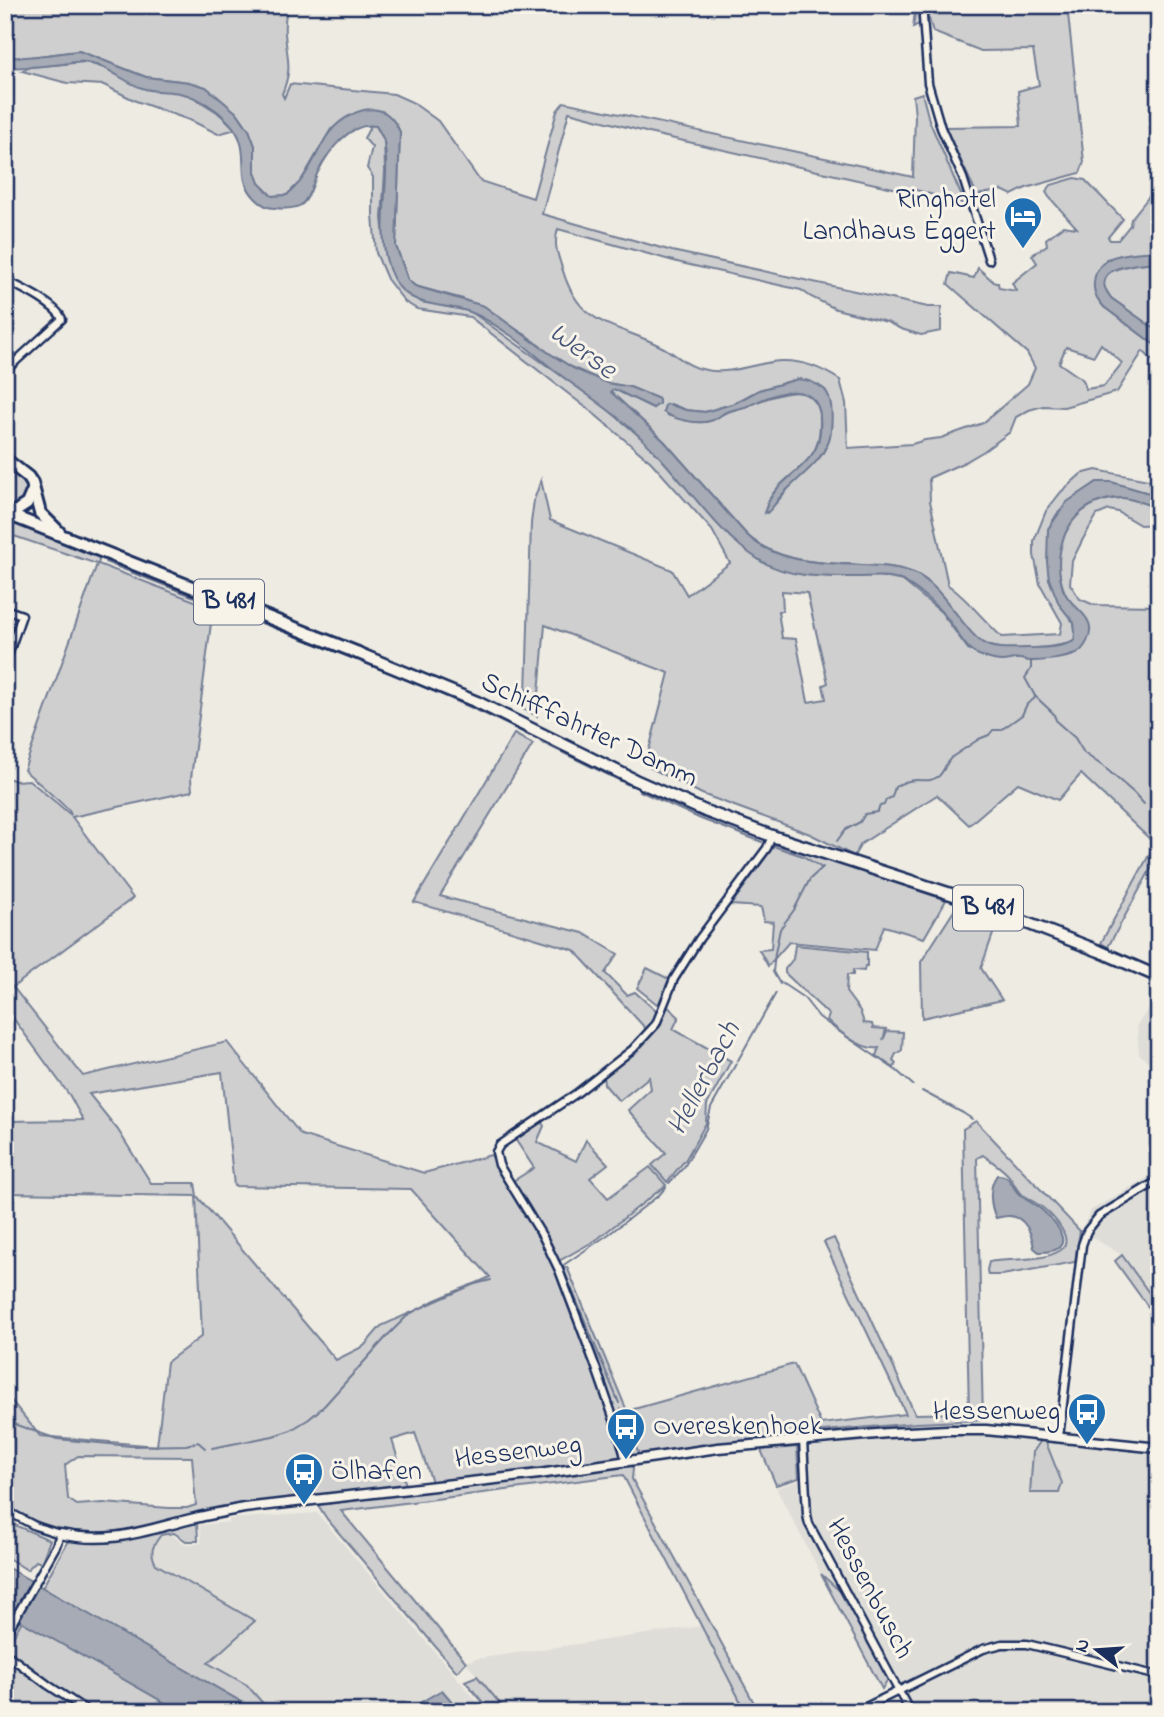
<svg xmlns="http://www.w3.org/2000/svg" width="1164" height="1717" viewBox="0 0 1164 1717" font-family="'Indie Flower',sans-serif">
<rect width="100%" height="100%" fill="#eeebe2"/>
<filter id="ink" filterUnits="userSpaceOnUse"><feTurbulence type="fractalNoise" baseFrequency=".0143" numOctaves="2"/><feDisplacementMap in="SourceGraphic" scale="14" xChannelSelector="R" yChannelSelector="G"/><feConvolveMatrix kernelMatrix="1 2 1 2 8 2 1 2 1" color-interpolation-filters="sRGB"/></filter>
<g filter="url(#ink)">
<!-- built -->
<g fill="#deddd8">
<path d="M1159 995V1071L1139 1054 1137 1025Z"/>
<path d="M1159 1171V1307L1122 1255 1081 1231 1091 1210Z"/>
<path d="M968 1433 1023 1435 1159 1452V1712H915L837 1568 814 1522 810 1496 809 1451 813 1445 822 1443 925 1434Z"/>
<path d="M803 1479 807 1526 842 1593 821 1574 776 1488Z"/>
<path d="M317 1513 486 1712H462L442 1689 403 1712H274L266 1707 247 1685 208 1663 256 1621 156 1563 152 1552 154 1544 161 1537 172 1535 183 1543 190 1545 201 1543 200 1525 229 1522V1519Z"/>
<path d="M702 1626 746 1712H507L466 1662 475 1659Z"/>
</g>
<!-- green -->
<g fill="#cfcfcf" stroke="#757f96" stroke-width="2" fill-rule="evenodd">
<path d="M5 5H287C286 14 284 24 285 33 287 60 293 67 282 94L284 98 290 84 394 94 412 102 438 121 480 181 533 198 557 111 564 102 913 177 915 116 913 96 922 93 929 120 965 204 916 190H902L657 135 569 112 542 214 672 251 928 307H942L941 313V331L921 335 901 329 887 322 836 309 811 297 801 290 681 263 558 229C553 245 558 255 563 271 581 330 618 323 664 348 678 356 690 368 706 370 733 375 754 363 780 361 803 360 821 368 840 380L846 403 848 448 912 444 925 440 941 438 983 423 1028 384 1035 368 1027 353 948 284 951 273 974 278 978 268 995 283H998L999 288 1016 291 1012 283 1037 263 1032 255 1047 245 1046 239 1063 226 1077 228 1049 197 1046 192 1051 185 1075 178 1085 180 1123 219 1108 237 1110 240H1118L1130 225 1131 219 1159 184V251L1122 255 1106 259 1098 299 1104 307 1159 348V367L1143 351 1117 392 1064 407 1043 406 1029 410 1016 417 1010 432 984 451 965 462 929 478 930 501 948 585C968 599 983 620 1002 637L1060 634 1062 623 1040 584 1034 555V541L1046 511 1061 492 1081 474 1096 470 1159 482V496L1111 482H1097L1077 496 1057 514 1048 529V570L1059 604 1074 623 1076 632 1075 639 1072 643C1052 647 999 654 982 643 969 634 954 611 943 598 934 588 924 576 910 572 895 566 878 566 862 565 823 563 776 563 746 534L664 441 611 392 612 390H616L653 408 656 398 630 387 607 383 573 368 549 353 526 335 463 299 415 286 408 280 396 246 400 132 396 124 384 112 331 129 301 181 287 195 271 196 259 184 255 172V146L249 130 238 114 189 82 146 77 79 51 21 58 5 57ZM1101 344 1122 363 1104 386 1086 389 1083 380 1059 363 1066 347 1094 356ZM798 379 808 381 826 391C828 403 832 417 831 429 831 453 807 470 791 485 783 494 775 507 765 513 768 487 796 475 811 456 819 446 820 432 820 420 820 372 767 399 743 407 738 409 733 410 728 412 721 414 716 419 709 421 695 425 679 418 667 415L671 404 686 410 705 412 735 403 759 390Z"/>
<path d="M916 5H1067L1084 162 1080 173 1026 188 1012 195 1002 190 977 195 945 127 1021 126 1018 91 1039 85 1033 50 981 51 933 32 929 19 913 27Z"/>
<path d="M85 62 190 95 217 112 236 129 218 134 192 121 136 101 104 85 67 83 22 71 30 67Z"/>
<path d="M371 125 376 126 384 140 385 171 382 218 386 257 421 302 470 311 604 406 636 432 656 452 730 537 762 562 805 575 842 577 878 576 903 581 941 612 968 649 986 658 1021 659 1031 661 1067 657 1077 654 1088 638V622C1082 611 1070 605 1065 593 1046 548 1071 499 1122 498 1134 498 1147 505 1159 508V524L1140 525 1118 512 1109 510 1097 515 1083 539 1072 561 1070 584 1080 599 1094 605 1159 606V854L1108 947 1101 943 1155 844 1081 774 1058 800 1018 783 969 825 937 795 861 844 854 856 810 834 702 794 645 765 669 673 545 625 537 716 521 708 526 695 531 523 534 500 541 480 550 520 672 570 687 595 730 563 712 530 651 462 593 413 470 317 417 309 405 302 387 279 376 253 373 215V177L367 168 372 147 364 138ZM782 591 807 593 828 683 823 685 826 699 808 702 796 639 782 638 778 611H783Z"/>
<path d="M1159 262V332L1111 298 1104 287V284L1106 276 1110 271 1134 264Z"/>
<path d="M5 465C11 470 20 475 24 480 35 495 20 508 5 505Z"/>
<path d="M5 519 100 557 98 564 213 608 191 778 192 791 72 817 133 898 13 987 83 1076 227 1042 301 1135 424 1173 491 1155C508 1183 528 1212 543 1242 576 1311 599 1386 623 1458L432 1482 415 1433 392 1440 406 1485C337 1494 268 1501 200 1513 162 1520 124 1537 85 1534 55 1531 31 1520 5 1506V1393L40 1436 157 1446 167 1362 202 1336 196 1196 5 1193V1121L83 1120 70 1096 5 1007V777L16 781 29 780 71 815 69 810 24 770 97 564 5 533ZM222 1072 234 1186 411 1189 490 1277 381 1326 364 1346 336 1360 197 1196 195 1183H151L118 1130 89 1094ZM78 1456 192 1457 196 1505 187 1508H169L103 1503 77 1505 68 1499 65 1465Z"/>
<path d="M514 734 533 744 440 896 583 933 618 954 605 973 627 995 635 992 657 1012 654 1023 647 1030 574 950 414 902Z"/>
<path d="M777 842 946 900 924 938 884 926 875 950 789 942 768 966 759 950 771 949 773 922 764 921 761 907 731 905Z"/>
<path d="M957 906 998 920 981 968 1002 1000 922 1018 921 962Z"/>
<path d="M795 945 867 952V966H865L864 971 853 970V975H847L846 992 860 1011 864 1023 872 1024 873 1028 886 1029 883 1040 887 1031 903 1032 902 1050 896 1054 893 1060 896 1063 894 1068 876 1056 879 1048C863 1051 839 1032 827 1020L829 1015 785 973V969L793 959Z"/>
<path d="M647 968 669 979 658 1005 637 988Z"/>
<path d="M665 1004 679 1017 673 1029 731 1061 707 1105 706 1123 686 1159 667 1182 652 1165 666 1153 628 1110 651 1089 649 1077 619 1101 604 1084 603 1075 657 1026Z"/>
<path d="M541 1121 544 1126 537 1142 576 1161 586 1140 608 1164 590 1178 608 1198 650 1167 666 1185 596 1240 557 1262 545 1235 513 1181 534 1168 515 1139Z"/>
<path d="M976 1121 1080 1231 1075 1262 1002 1275H988L987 1270 989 1262C1009 1258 1041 1262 1059 1251 1077 1241 1053 1216 1043 1208 1036 1202 1027 1199 1020 1193 1015 1188 1013 1180 1008 1175 1001 1167 991 1161 983 1155L977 1158 983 1420 917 1423 823 1431 629 1458 597 1364 562 1269 567 1267 627 1411 794 1364 821 1424 906 1414 824 1242 834 1238 915 1414 969 1413 963 1129Z"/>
<path d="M1122 1255 1159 1307V1322L1115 1261Z"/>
<path d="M1042 1439 1045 1440 1062 1483 1059 1493H1030L1033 1452Z"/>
<path d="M797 1447 799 1478 776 1485 761 1450Z"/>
<path d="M631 1463 633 1469 632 1479 759 1712H746L623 1475 341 1511 466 1662 457 1672 327 1519 318 1505Z"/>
<path d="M5 1520 10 1523 50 1540 41 1563 36 1561 27 1570 5 1556Z"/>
<path d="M197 1521 198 1541H186L174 1533 161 1535C153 1545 149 1552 156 1564L255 1621 208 1663 247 1685 266 1707 274 1712H259L42 1588 68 1541 128 1539Z"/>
<path d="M821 1574 842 1593 888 1679 882 1689Z"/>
<path d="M22 1621 181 1712H5V1650Z"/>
<path d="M477 1676 507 1712H491L465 1681Z"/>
</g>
<!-- water -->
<g fill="#a6abb5" stroke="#6e7992" stroke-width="2">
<path d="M79 51 146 77 189 82 206 87 238 114 249 130 255 146V172L259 183 272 196 287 195C292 190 298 185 302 179 320 156 322 129 351 115 360 110 368 108 378 110 388 112 396 122 400 132L396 246 408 280 415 286 484 306 549 353 573 368 607 383 630 387 659 399V404L653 408 616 390H612L611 392 664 441 746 534C775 563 822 563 861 565 879 566 897 566 914 573 935 582 951 608 966 626 971 632 977 640 985 644 996 650 1014 648 1027 648 1042 648 1059 648 1074 641L1075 632 1074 623 1059 604 1049 579 1047 562 1048 529 1067 502 1097 482H1111L1159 496V508C1147 505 1135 499 1123 498 1073 497 1049 545 1063 589 1068 604 1084 610 1089 623 1093 634 1085 650 1075 654 1065 659 1042 661 1032 661 1024 661 1029 660 1020 659 1014 658 1008 661 1002 661 997 661 989 659 984 657 964 651 959 633 947 618 936 605 920 591 905 582 891 574 872 577 857 577 824 577 789 578 761 561 719 536 687 485 654 451 627 422 595 400 563 377 545 364 529 348 510 335 497 327 482 315 467 311 444 304 416 307 399 287 369 250 393 184 384 142 383 136 379 131 376 126 350 121 328 152 318 172 313 182 310 198 301 205 295 209 282 209 275 208 268 208 261 204 256 199 236 179 248 162 240 140 236 128 226 119 217 111 206 103 192 95 179 93 167 91 153 92 142 88 123 82 106 64 85 62 78 61 70 63 63 64 44 66 25 69 5 67V57C30 59 54 53 79 51Z"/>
<path d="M1159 251V262C1139 264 1085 265 1111 298L1159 332V348L1104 307C1097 299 1093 293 1094 282 1097 250 1135 253 1159 251Z"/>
<path d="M798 379C807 380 817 383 824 389 835 399 833 435 826 447 818 465 794 481 781 496 776 502 773 508 767 513L765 511C774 481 798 476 813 453 820 443 821 429 820 417 820 408 815 399 807 395 788 385 763 400 745 407 738 409 731 410 724 413 720 416 715 420 710 421 697 425 673 419 663 412L665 405 668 404 686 410 705 412 735 403 759 390Z"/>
<path d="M997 1175C1011 1174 1011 1187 1020 1195 1027 1201 1036 1204 1043 1211 1061 1226 1077 1253 1039 1252L1034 1248C1032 1234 1025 1216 1009 1216 1005 1216 1001 1217 996 1218 990 1205 988 1187 997 1175Z"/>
<path d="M5 1566 259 1712H181L5 1612Z"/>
<path d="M442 1690 461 1712H404Z"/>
</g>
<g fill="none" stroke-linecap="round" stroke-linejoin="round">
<!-- stream -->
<g stroke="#6e7992" stroke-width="2">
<path d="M105 562 207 602"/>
<path d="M217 606C322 647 430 685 530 736"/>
<path d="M1031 662V669L1025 678 1035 696 1053 713 1057 722 1075 738 1084 753 1104 767 1134 793 1144 804"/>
<path d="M541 742 631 786"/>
<path d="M640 791 701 819 762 842"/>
<path d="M837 841 845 830 860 822 865 814 877 812 880 806 884 805 886 800 892 797 895 787C901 783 910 780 917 780 925 780 931 782 939 776 945 770 946 762 952 757L979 739 989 735 993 730H1001L1022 715 1027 704 1034 699 1035 696"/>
<path d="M776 847 803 856 822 868"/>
<path d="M780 982 804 998 819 1017 834 1028 897 1071 913 1085"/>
<path d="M780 984 773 972 775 953 780 929 794 910 810 879 823 867"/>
<path d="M922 1091 963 1113 972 1119"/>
<path d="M669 1183 684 1167 706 1129 711 1108 776 993"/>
<path d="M619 1403 562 1266 609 1234 659 1195 666 1187"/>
<path d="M621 1409 638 1452"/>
<path d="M5 1421 57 1439 131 1446 186 1445 198 1442 205 1448"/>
<path d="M212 1448 273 1436 291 1430 309 1419 324 1406 389 1334 408 1315 433 1301 471 1285 491 1280"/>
</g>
<defs>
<g id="street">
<path d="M924 5 923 17 928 83 941 128 963 178 989 260"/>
<path d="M5 280C21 288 56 304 62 319L5 371"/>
<path d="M5 609 22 615 5 664"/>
<path d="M1059 1437 1082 1245 1087 1231 1099 1216 1159 1180"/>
<path d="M803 1440 807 1515 809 1524 910 1712"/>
<path d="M626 1461 619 1434 595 1365 559 1270 543 1237 499 1165 496 1152 500 1145 577 1093 633 1049 656 1024 674 979 699 939 767 848 772 836"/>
<path d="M5 1510 35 1526 60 1534 56 1546 5 1636"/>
<path d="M5 1653 48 1685 89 1712"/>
<path d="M856 1712 983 1649 1002 1644H1027L1159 1676"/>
</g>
<path id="secondary" d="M60 1534C112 1545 146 1530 195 1518 212 1514 228 1511 244 1508L539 1474 718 1448 888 1433 947 1430H986L1159 1448"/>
<path id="primary" d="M358 653 477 702 635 780 705 811 772 836 957 896 1099 951 1159 977"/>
<g id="highway">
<path d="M5 459 28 477 32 483 40 513 59 532"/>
<path d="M5 513 358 653"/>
<path d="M10 515 27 504 33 490"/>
</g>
</defs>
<!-- street casing -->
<use href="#street" stroke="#1b2f5e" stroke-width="11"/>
<!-- secondary casing -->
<use href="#secondary" stroke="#1b2f5e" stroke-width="13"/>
<!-- primary casing -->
<use href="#primary" stroke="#1b2f5e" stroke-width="15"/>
<!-- highway casing -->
<use href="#highway" stroke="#1b2f5e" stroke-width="16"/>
<!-- street -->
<use href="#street" stroke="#f7f3e8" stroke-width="6"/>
<!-- secondary -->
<use href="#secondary" stroke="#f7f3e8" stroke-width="8"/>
<!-- primary -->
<use href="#primary" stroke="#f7f3e8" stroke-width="10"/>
<!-- highway -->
<use href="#highway" stroke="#f7f3e8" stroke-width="10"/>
</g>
</g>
<!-- icons -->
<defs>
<symbol id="hotel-pin" viewBox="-11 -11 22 30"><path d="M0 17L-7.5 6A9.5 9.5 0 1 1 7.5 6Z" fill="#1f6fb2" stroke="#f7f3e8"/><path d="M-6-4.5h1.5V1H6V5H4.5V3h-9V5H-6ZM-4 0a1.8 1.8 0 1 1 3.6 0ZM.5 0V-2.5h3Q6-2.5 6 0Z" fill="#fff"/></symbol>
<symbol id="bus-pin" viewBox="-11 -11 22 30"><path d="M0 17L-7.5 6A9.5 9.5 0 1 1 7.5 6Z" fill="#1f6fb2" stroke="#f7f3e8"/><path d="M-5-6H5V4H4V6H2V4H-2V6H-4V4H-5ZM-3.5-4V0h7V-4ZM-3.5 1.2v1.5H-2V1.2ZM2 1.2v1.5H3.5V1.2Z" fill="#fff"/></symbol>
</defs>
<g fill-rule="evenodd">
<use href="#hotel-pin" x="1001" y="194" width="44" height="60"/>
<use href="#bus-pin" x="1065" y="1390" width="44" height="60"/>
<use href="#bus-pin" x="604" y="1405" width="44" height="60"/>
<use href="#bus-pin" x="282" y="1450" width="44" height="60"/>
</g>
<g text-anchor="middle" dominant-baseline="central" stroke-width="6" stroke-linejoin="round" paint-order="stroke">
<!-- shield labels -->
<g fill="#f7f3e8" stroke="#5d6a87" stroke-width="2">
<rect x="194" y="579.5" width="70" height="45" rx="5"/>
<rect x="953" y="885.5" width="70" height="45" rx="5"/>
</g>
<g font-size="26" font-weight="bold" fill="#1b2f5e">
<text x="229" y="602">B 481</text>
<text x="988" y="908">B 481</text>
</g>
<!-- poi labels -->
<g font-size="28" fill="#1b2f5e" stroke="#f7f3e8" text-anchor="end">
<text x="996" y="200">Ringhotel<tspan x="996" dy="32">Landhaus Eggert</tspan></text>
<text x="1060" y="1412">Hessenweg</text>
<text x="653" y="1427" text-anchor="start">Overeskenhoek</text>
<text x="331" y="1472" text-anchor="start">Ölhafen</text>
</g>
<!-- street labels -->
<g font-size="28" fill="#1b2f5e" stroke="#f7f3e8">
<text transform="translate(589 731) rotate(25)">Schifffahrter Damm</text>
<text transform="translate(518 1453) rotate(-7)">Hessenweg</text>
<text transform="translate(869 1589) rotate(62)">Hessenbusch</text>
</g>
<!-- water labels -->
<g font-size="30" font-style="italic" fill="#455478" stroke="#f7f3e8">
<text transform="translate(582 352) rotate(36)">Werse</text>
<text transform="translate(705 1079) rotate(-62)">Hellerbach</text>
</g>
</g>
<!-- margin -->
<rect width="1164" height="1717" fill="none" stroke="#f7f3e8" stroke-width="28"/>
<rect x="14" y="14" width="1136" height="1689" fill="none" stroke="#1b2f5e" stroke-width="2.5" filter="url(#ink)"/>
<!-- north arrow -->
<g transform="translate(1097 1650) rotate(287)" stroke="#f7f3e8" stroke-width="5" paint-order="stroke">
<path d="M0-5L12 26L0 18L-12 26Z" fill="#1b2f5e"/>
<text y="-10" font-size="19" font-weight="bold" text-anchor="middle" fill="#1b2f5e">N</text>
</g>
</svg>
